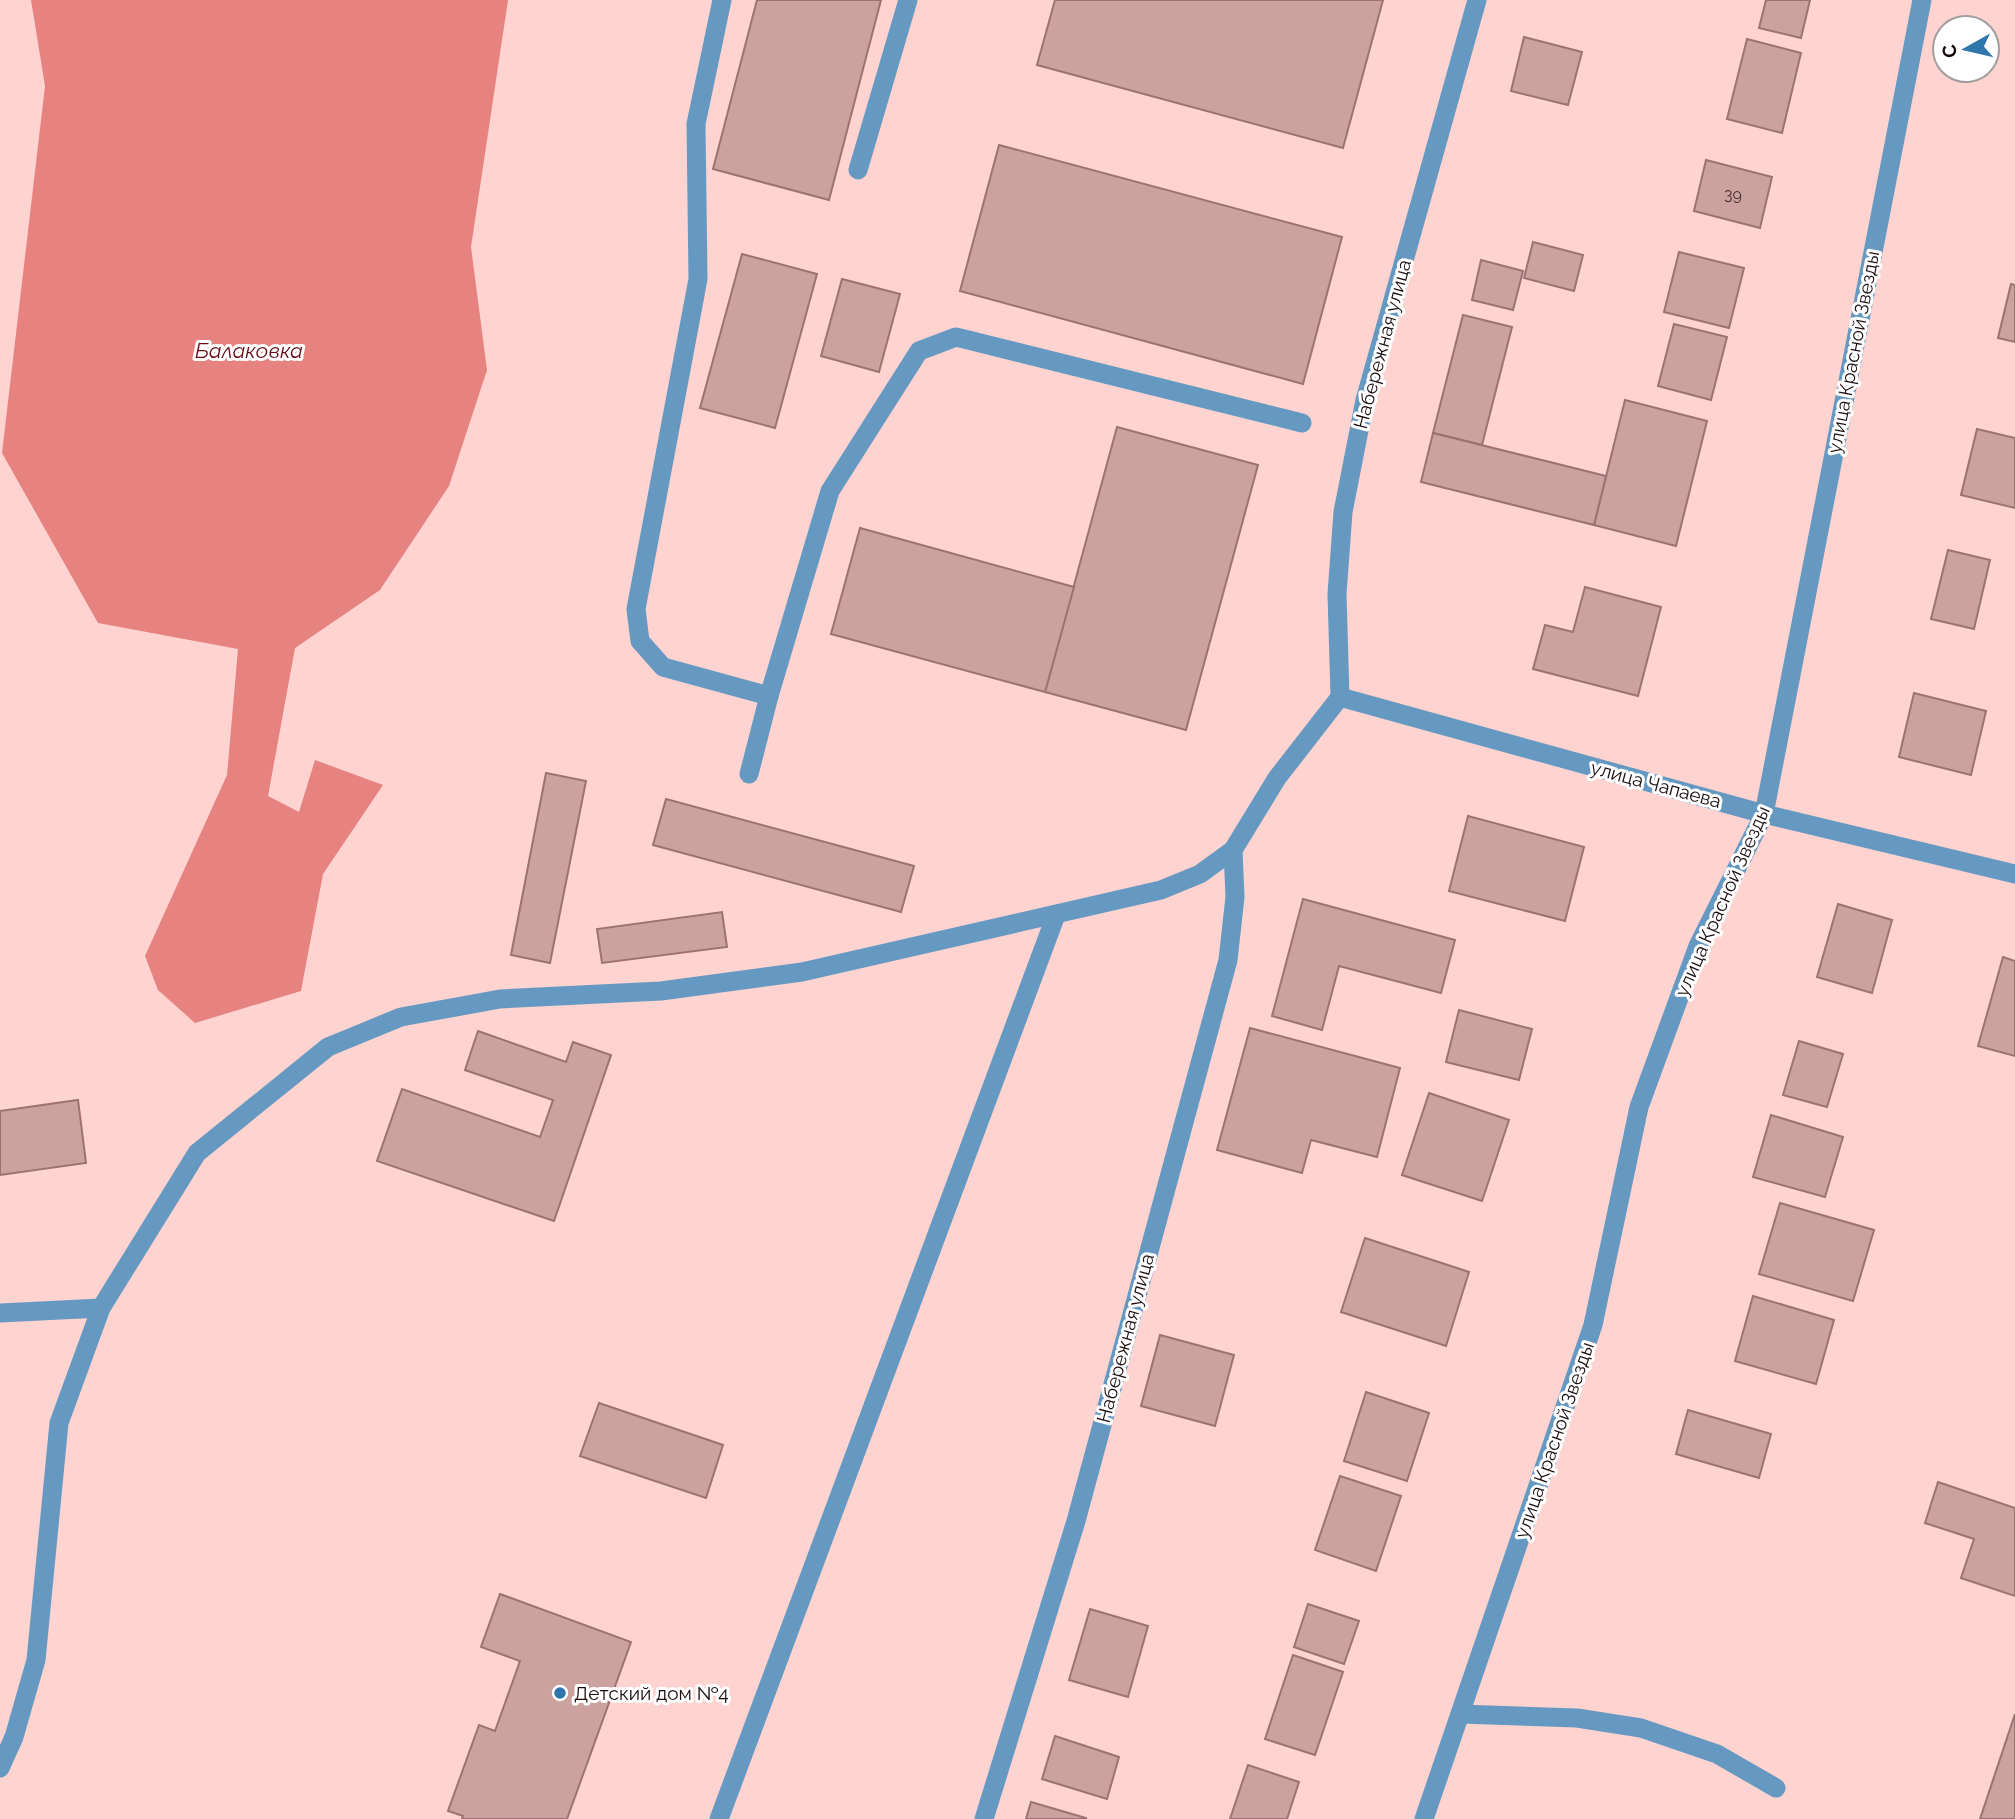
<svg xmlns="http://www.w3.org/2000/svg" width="2015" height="1819" viewBox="0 0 2015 1819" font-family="Raleway,sans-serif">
<rect width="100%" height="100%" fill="#ffd3d0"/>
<!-- water -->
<path fill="#e68380" d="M31 0H508L471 247 487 370 449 486 380 590 295 648 268 796 299 812 315 760 383 785 323 874 301 991 195 1023 158 990 145 956 227 775 238 649 98 623 2 453 45 86Z"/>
<!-- building -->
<g fill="#cca29f" stroke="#9b7472" stroke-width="2">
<path d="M757 0H881L829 200 713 169Z"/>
<path d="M1055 0H1383L1343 148 1037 65Z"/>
<path d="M1766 0H1810L1801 38 1759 28Z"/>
<path d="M1524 37 1582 52 1568 105 1511 91Z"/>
<path d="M1747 39 1801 53 1782 133 1727 119Z"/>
<path d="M999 145 1342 237 1303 384 960 291Z"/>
<path d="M1706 160 1772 177 1760 228 1694 211Z"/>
<path d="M1533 242 1583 255 1574 291 1524 278Z"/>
<path d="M1679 252 1744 268 1729 328 1664 312Z"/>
<path d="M742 254 817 274 775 428 700 408Z"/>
<path d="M1481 260 1523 271 1513 310 1472 300Z"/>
<path d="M842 279 900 294 879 372 821 356Z"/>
<path d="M2011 284 2015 285V342L1998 338Z"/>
<path d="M1463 315 1512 327 1482 445 1433 433Z"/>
<path d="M1674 324 1727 337 1711 400 1658 386Z"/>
<path d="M1625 400 1707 421 1676 546 1594 525Z"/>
<path d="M1117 427 1258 465 1186 730 1045 692Z"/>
<path d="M1977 429 2015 438V508L1961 495Z"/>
<path d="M1433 433 1606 476 1594 525 1421 482Z"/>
<path d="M860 528 1074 587 1045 692 831 634Z"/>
<path d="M1948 550 1990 560 1974 629 1931 619Z"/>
<path d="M1585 587 1661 607 1638 696 1533 669 1545 625 1573 632Z"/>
<path d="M1914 693 1986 711 1971 775 1899 757Z"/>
<path d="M546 773 586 781 550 963 511 955Z"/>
<path d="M666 799 914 866 901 912 653 845Z"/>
<path d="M1468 816 1584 847 1565 921 1449 891Z"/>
<path d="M1303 899 1455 940 1441 993 1339 966 1322 1030 1272 1016Z"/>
<path d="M1838 904 1892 920 1872 993 1817 977Z"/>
<path d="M722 912 727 947 602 963 597 929Z"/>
<path d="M2003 957 2015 961V1056L1978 1046Z"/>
<path d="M1459 1010 1532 1029 1519 1080 1446 1062Z"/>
<path d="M1250 1028 1400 1068 1377 1157 1311 1140 1302 1173 1217 1150Z"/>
<path d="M478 1031 566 1062 573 1042 611 1055 554 1221 377 1161 402 1089 540 1137 553 1100 465 1070Z"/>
<path d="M1799 1041 1843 1054 1827 1107 1783 1095Z"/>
<path d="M1429 1093 1509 1120 1482 1201 1402 1175Z"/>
<path d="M78 1100 86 1163 0 1175V1111Z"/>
<path d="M1771 1115 1843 1137 1825 1197 1753 1177Z"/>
<path d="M1780 1203 1874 1230 1853 1301 1759 1274Z"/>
<path d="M1365 1238 1469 1272 1446 1346 1341 1312Z"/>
<path d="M1753 1296 1834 1320 1816 1384 1735 1361Z"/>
<path d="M1160 1335 1234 1355 1215 1426 1141 1406Z"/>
<path d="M1366 1392 1429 1413 1407 1481 1344 1461Z"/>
<path d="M599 1403 723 1445 706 1498 580 1456Z"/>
<path d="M1688 1410 1771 1434 1759 1478 1676 1454Z"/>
<path d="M1340 1476 1401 1496 1376 1571 1315 1550Z"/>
<path d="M1938 1482 2015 1508V1596L1961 1578 1974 1539 1925 1523Z"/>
<path d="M500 1594 631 1642 567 1819H462L463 1816 448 1811 479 1725 495 1731 520 1661 481 1647Z"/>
<path d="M1308 1604 1359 1621 1344 1664 1294 1647Z"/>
<path d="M1090 1609 1148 1626 1128 1697 1069 1680Z"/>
<path d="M1293 1655 1343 1672 1315 1755 1265 1739Z"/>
<path d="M2015 1714V1819H1980Z"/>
<path d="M1055 1736 1119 1757 1107 1799 1042 1779Z"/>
<path d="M1248 1765 1299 1782 1287 1819H1230Z"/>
<path d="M1031 1802 1086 1818V1819H1026Z"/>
</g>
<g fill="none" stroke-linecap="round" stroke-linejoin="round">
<!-- service -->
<g stroke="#6599c2" stroke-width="19">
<path d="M722 0 696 124 698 279 636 609 640 641 663 667 769 696"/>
<path d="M858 170 908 0"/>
<path d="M749 774 769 696 830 491 919 351 956 337 1302 423"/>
<path d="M0 1313 101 1308"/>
<path d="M1460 1714 1577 1718 1641 1728 1717 1754 1776 1788"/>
<path d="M0 1768 14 1737 36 1660 59 1423 101 1308 197 1153 328 1047 401 1017 500 999 661 991 802 972 1161 890 1200 874 1233 850 1277 778 1340 697 1337 594 1343 512 1365 400 1477 0"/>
<path d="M719 1819 1056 915"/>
<path d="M984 1819 1076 1521 1228 960 1235 897 1233 850"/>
</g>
<!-- minor -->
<g stroke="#6599c2" stroke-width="19">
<path d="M1340 697 1764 814 2015 874"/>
<path d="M1424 1819 1593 1325 1639 1107 1698 946 1764 814 1922 0"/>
</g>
</g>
<!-- markers -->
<circle fill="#2f77ab" stroke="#fff" stroke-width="2.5" cx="560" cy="1693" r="7"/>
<g text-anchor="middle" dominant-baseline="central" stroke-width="6" stroke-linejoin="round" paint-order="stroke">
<!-- number labels -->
<g font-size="16" fill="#463231">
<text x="1733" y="194">39</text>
</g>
<!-- street labels -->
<g font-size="19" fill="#1a0c0c" stroke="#fff">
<text transform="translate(1382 344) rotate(-75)">Набережная улица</text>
<text transform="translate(1853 352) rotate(-79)">улица Красной Звезды</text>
<text transform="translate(1656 784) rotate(15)">улица Чапаева</text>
<text transform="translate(1722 901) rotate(-66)">улица Красной Звезды</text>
<text transform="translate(1125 1338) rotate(-75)">Набережная улица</text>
<text transform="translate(1554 1440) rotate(-71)">улица Красной Звезды</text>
</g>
<!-- poi labels -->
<g font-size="19" fill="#1a0c0c" stroke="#fff" text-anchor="start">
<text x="574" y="1693">Детский дом №4</text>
</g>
<!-- water labels -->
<g font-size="21" font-style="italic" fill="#670c16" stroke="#fff">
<text x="249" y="350">Балаковка</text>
</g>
</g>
<!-- north arrow -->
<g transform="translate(1966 49) rotate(262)"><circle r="33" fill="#ffffff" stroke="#a39e9e" stroke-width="2"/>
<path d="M0-5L12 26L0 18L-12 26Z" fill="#2f77ab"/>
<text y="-10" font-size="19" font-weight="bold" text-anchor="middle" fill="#1a0c0c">С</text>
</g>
</svg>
